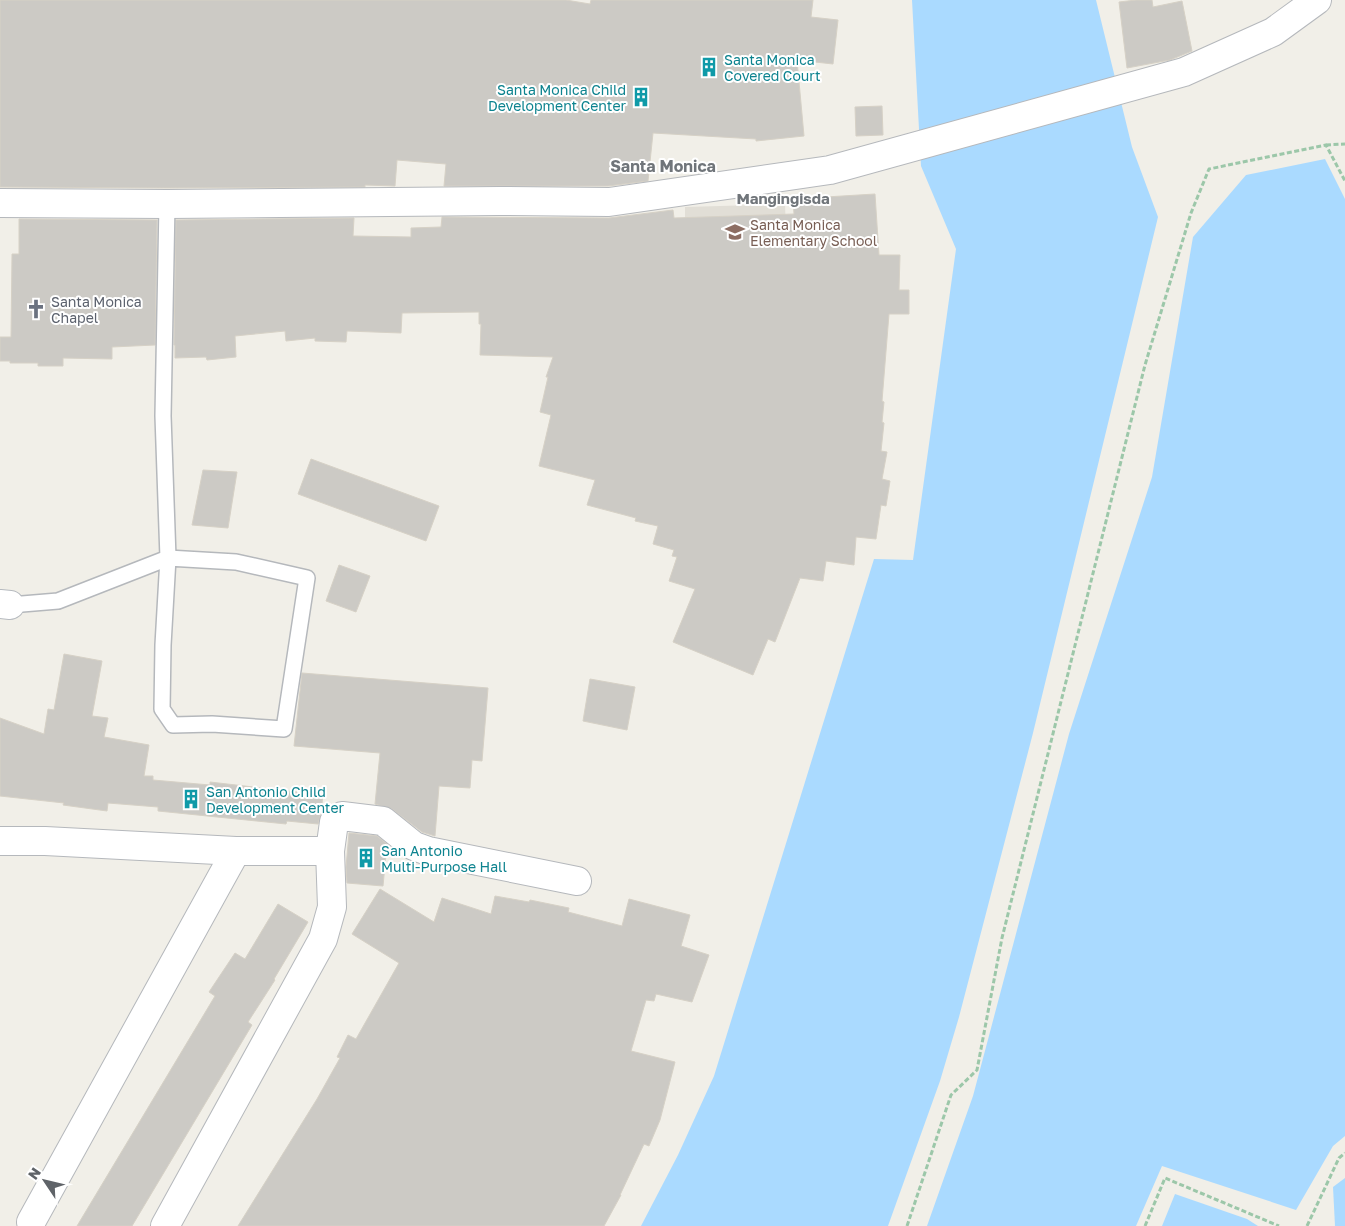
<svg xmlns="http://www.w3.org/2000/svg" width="1345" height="1226" viewBox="0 0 1345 1226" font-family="'Golos Text',sans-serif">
<rect width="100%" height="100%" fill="#f1efe8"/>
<!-- education -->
<path fill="#e1ded6" d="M785 204 787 257 685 259V207Z"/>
<!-- water -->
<g fill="#aadaff">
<path d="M912 0H1096L1132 147 1158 217 1033 733 959 1017 940 1081 888 1226H641L678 1155 714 1076 874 559 913 560 956 249 921 166Z"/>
<path d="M1325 159 1345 199V1136L1333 1146 1296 1210 1162 1166 1136 1226H927L973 1096 1069 734 1152 477 1193 237 1246 175Z"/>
<path d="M1345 1178V1226H1335L1333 1187Z"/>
<path d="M1175 1194 1247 1219 1258 1226H1162Z"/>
</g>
<!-- building -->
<g fill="#cccac5" stroke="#d6d1c6">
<path d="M0 0H566L590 4 591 0H813L811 17 838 20 833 64 797 60 804 136 756 141V139L653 133 648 181 608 186H444L446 164 397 160 395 186 365 185V187L167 188 0 187Z"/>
<path d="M1136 0H1152L1153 7 1182 1 1192 51 1170 60 1127 68 1119 2Z"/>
<path d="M882 106 883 135 856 136 855 107Z"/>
<path d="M875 194 879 255H900L899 290H909V314H889L882 401 884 402 882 422 884 423 881 451 887 452 882 479 890 481 886 506 881 505 876 539 856 537 854 565 826 561 823 581 800 578 775 642 768 639 753 675 673 642 695 589 669 581 677 557 672 556 674 550 653 544 658 526 635 521 636 518 587 505 595 480 539 466 551 415 540 412 548 377H546L553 357 480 355 481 324H479V312L402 313 401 333 347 331 346 342 315 341V338L286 341 285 331 235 336 236 357 207 360 206 357 175 358V345H174L176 220 354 218 353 236 411 237V228L441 227 442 217 609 218 673 210 674 218 794 214 793 199Z"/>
<path d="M19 219 157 220 155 345 112 347V359L63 358V366H38V363H10V361H0V337H11L12 254H19Z"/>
<path d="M311 459 439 506 426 541 298 494Z"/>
<path d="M203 470 237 472 228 528 192 525Z"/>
<path d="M339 565 370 576 356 612 326 601Z"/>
<path d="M64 654 102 661 92 716 108 718 104 737 149 745 144 776H153V780L210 785V782L323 795 321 813 318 824 287 821 286 824 158 811V807L108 803 107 811 63 805 64 803 0 796V718L44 734 48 709 54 710Z"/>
<path d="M302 673 488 688 482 761 472 760 470 788 439 786 435 836 422 832 392 809 375 804 380 753 294 746Z"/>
<path d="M590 679 635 687 627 730 583 721Z"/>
<path d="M349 833 377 836 387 844 383 886 347 883 346 867Z"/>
<path d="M380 889 434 922 442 898 491 914 495 896 529 902 530 900 569 908 568 912 622 926 629 899 690 915 681 946 709 955 692 1002 656 994 654 1001 646 1000 631 1051 675 1062 660 1120 649 1146 644 1144 620 1195H621L604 1226H238L317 1099 340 1058 337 1057 348 1035 356 1039 399 963 352 934Z"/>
<path d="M278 904 308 922 274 979 275 980 248 1022 252 1025 132 1226H77L215 996 209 992 235 953 245 959Z"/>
</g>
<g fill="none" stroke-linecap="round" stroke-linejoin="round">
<defs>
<g id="lane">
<path d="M168 558 236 562 307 578 284 729 212 724 173 725 162 709 163 645Z"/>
<path d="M10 605 58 601 168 558 163 416 167 204"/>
</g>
<g id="street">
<path d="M0 203 167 204 499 201 609 202 830 170 1184 72 1273 32 1317 0"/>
<path d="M0 841H45L236 851H330"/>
<path d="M31 1222 236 851"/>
<path d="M165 1226 323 939 332 907 330 851 334 822 342 816 383 821 414 846 428 851 577 881"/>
</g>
<path id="secondary" d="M0 604 10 605"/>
</defs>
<!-- lane casing -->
<use href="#lane" stroke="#b5b8bc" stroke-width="18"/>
<!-- street casing -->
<use href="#street" stroke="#b5b8bc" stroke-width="30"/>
<!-- secondary casing -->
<use href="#secondary" stroke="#b6babf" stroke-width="30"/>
<!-- path -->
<g stroke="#9cc7a9" stroke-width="3" stroke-dasharray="5 2.5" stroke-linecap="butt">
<path d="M1326 145 1345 144"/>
<path d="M907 1226 951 1095 977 1070 1002 938 1145 365 1191 213 1209 169 1326 145 1345 181"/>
<path d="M1145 1226 1165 1178 1279 1226"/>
<path d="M1307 1226 1339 1158 1345 1153"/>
</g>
<!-- lane -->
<use href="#lane" stroke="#fff" stroke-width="15"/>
<!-- street -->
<use href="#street" stroke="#fff" stroke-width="28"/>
<!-- secondary -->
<use href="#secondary" stroke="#fff" stroke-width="28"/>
</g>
<!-- icons -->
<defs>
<symbol id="building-bare" viewBox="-9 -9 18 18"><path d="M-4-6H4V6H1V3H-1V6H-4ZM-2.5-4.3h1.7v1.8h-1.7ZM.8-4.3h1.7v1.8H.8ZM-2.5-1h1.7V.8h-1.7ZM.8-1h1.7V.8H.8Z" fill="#0f9aa8" stroke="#fff" stroke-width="2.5" paint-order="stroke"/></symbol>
<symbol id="school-bare" viewBox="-9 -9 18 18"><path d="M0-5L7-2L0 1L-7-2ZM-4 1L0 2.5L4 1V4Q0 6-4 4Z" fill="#8d6e63" stroke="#fff" stroke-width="2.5" paint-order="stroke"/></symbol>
<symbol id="church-bare" viewBox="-9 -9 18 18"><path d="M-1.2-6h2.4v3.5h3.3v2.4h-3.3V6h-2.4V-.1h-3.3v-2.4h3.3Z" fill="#6b7280" stroke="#fff" stroke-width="2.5" paint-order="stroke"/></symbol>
</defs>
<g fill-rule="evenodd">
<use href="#building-bare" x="695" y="53" width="28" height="28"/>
<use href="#building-bare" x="627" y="83" width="28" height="28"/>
<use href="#school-bare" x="721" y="218" width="28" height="28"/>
<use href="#church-bare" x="22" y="295" width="28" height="28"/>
<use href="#building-bare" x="177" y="785" width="28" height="28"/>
<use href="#building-bare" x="352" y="844" width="28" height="28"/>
</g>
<g text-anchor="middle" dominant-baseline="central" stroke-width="4" stroke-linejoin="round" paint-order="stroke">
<!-- culture labels -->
<g font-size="14" fill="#0d838f" stroke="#fff" text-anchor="start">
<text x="724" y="59">Santa Monica<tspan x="724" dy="16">Covered Court</tspan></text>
<text x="626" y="89" text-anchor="end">Santa Monica Child<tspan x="626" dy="16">Development Center</tspan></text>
<text x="206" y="791">San Antonio Child<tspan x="206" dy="16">Development Center</tspan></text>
<text x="381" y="850">San Antonio<tspan x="381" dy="16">Multi-Purpose Hall</tspan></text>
</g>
<!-- education labels -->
<g font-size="14" fill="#785e54" stroke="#fff" text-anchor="start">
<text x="750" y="224">Santa Monica<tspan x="750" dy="16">Elementary School</tspan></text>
</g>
<!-- worship labels -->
<g font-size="14" fill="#5b616d" stroke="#fff" text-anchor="start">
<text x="51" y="301">Santa Monica<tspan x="51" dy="16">Chapel</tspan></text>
</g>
<!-- neighbourhood labels -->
<g font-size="15" font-weight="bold" fill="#70757a" stroke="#fff">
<text x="783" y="198">Mangingisda</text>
</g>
<!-- quarter labels -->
<g font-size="16" font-weight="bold" fill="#70757a" stroke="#fff">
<text x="663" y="166">Santa Monica</text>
</g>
</g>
<!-- north arrow -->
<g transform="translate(45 1181) rotate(305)" stroke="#ffffff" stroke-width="4" paint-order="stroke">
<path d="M0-4L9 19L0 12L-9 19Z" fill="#5f6368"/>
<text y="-8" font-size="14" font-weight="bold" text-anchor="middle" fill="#5f6368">N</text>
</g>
</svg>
